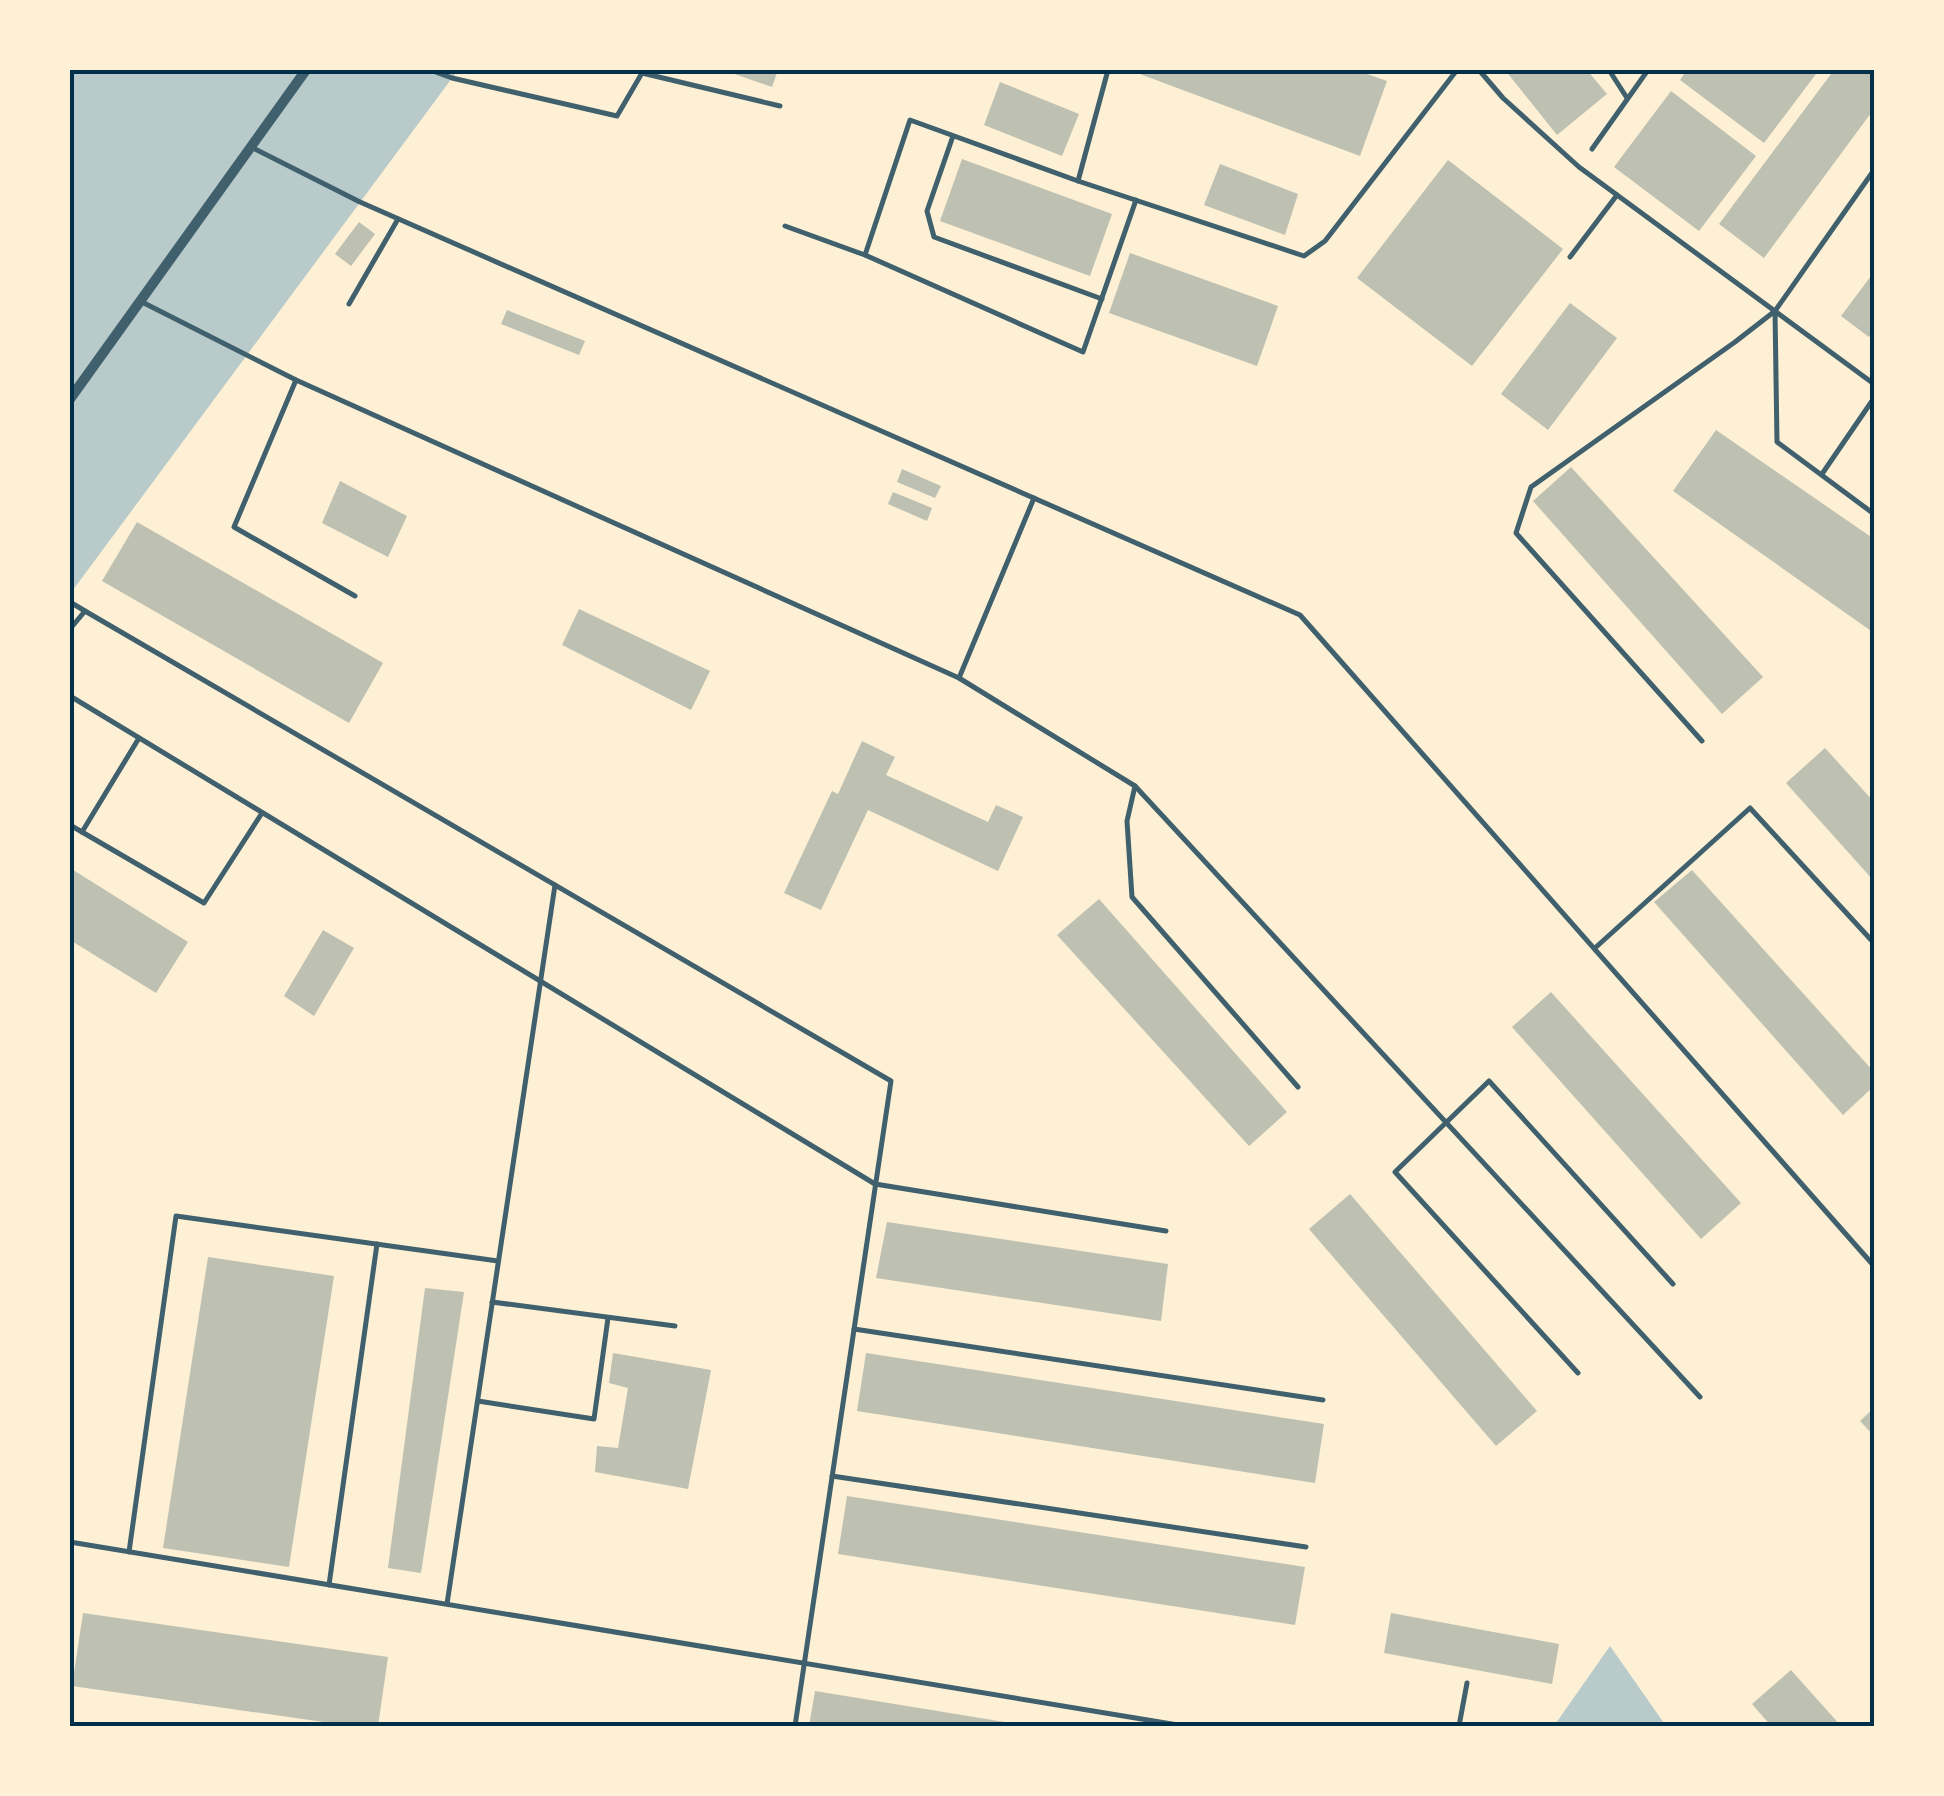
<svg xmlns="http://www.w3.org/2000/svg" width="1944" height="1796" viewBox="0 0 1944 1796" font-family="Ubuntu,sans-serif">
<rect width="100%" height="100%" fill="#fdf0d5"/>
<!-- green -->
<g fill="#b9caca">
<path d="M70 70H458L70 594Z"/>
<path d="M1610 1646 1666 1726H1554Z"/>
</g>
<!-- building -->
<g fill="#bec0b2">
<path d="M723 70H778L772 87Z"/>
<path d="M1129 70H1356L1387 81 1360 156Z"/>
<path d="M1505 70H1587L1607 94 1557 135Z"/>
<path d="M1687 70H1819L1764 143 1680 80Z"/>
<path d="M1834 70H1874V109L1764 258 1719 224Z"/>
<path d="M1000 82 1079 114 1062 156 984 125Z"/>
<path d="M1671 91 1756 156 1699 231 1614 167Z"/>
<path d="M962 159 1112 214 1090 276 940 221Z"/>
<path d="M1448 160 1563 249 1472 366 1357 278Z"/>
<path d="M1220 164 1298 194 1285 235 1204 205Z"/>
<path d="M359 222 375 234 351 266 335 254Z"/>
<path d="M1130 253 1278 306 1257 366 1109 313Z"/>
<path d="M1874 272V331L1869 337 1841 316Z"/>
<path d="M1570 303 1617 338 1548 430 1501 394Z"/>
<path d="M507 310 585 341 579 355 501 324Z"/>
<path d="M1716 430 1874 539V633L1673 491Z"/>
<path d="M1571 467 1763 677 1722 714 1533 501Z"/>
<path d="M902 469 941 486 935 498 897 482Z"/>
<path d="M340 481 407 516 388 557 322 523Z"/>
<path d="M893 492 932 508 927 521 888 504Z"/>
<path d="M137 522 383 663 349 723 102 581Z"/>
<path d="M579 609 710 671 691 710 562 645Z"/>
<path d="M862 741 895 757 886 775 988 822 996 805 1023 817 998 871 868 810 821 910 784 893 832 791 838 794Z"/>
<path d="M1825 748 1874 802V881L1786 783Z"/>
<path d="M70 868 188 942 156 993 70 940Z"/>
<path d="M1692 870 1874 1072V1086L1843 1115 1654 902Z"/>
<path d="M1099 899 1287 1112 1249 1146 1057 935Z"/>
<path d="M323 930 354 948 314 1016 284 996Z"/>
<path d="M1551 992 1741 1203 1701 1239 1512 1027Z"/>
<path d="M1350 1194 1537 1411 1496 1446 1309 1229Z"/>
<path d="M887 1222 1168 1264 1161 1321 876 1278Z"/>
<path d="M208 1257 334 1276 289 1567 163 1548Z"/>
<path d="M425 1288 464 1292 421 1573 388 1568Z"/>
<path d="M613 1353 711 1370 688 1489 595 1472 597 1446 618 1448 628 1388 609 1383Z"/>
<path d="M866 1353 1324 1424 1315 1483 857 1411Z"/>
<path d="M1874 1408V1436L1860 1421Z"/>
<path d="M847 1496 1305 1567 1295 1625 838 1554Z"/>
<path d="M83 1613 388 1657 378 1726H351L72 1686Z"/>
<path d="M1391 1613 1559 1644 1552 1684 1384 1653Z"/>
<path d="M1791 1670 1841 1726H1771L1752 1704Z"/>
<path d="M815 1691 1017 1724V1726H809Z"/>
</g>
<g fill="none" stroke-linecap="round" stroke-linejoin="round">
<!-- service -->
<g stroke="#3f606c" stroke-width="5">
<path d="M430 70 452 78 617 116 642 73 780 106"/>
<path d="M1108 70 1078 181 1304 256 1325 241 1457 70"/>
<path d="M1479 70 1503 98 1579 167 1874 384"/>
<path d="M1609 70 1627 98"/>
<path d="M953 136 927 211 934 237 1102 299"/>
<path d="M251 147 360 202 1300 615 1874 1266"/>
<path d="M1592 149 1648 70"/>
<path d="M785 226 865 255 1083 352 1136 200"/>
<path d="M865 255 910 120 1078 181"/>
<path d="M1570 257 1617 195"/>
<path d="M142 302 296 380 234 527 355 596"/>
<path d="M349 304 398 219"/>
<path d="M1775 311 1777 442 1874 514"/>
<path d="M296 380 959 678 1135 786 1700 1397"/>
<path d="M1822 474 1874 398"/>
<path d="M70 602 85 611"/>
<path d="M70 629 85 611 891 1081 795 1726"/>
<path d="M959 678 1034 498"/>
<path d="M70 696 875 1184 1166 1231"/>
<path d="M1702 741 1516 533 1531 487 1735 342 1775 311 1874 170"/>
<path d="M1135 786 1127 821 1132 897 1298 1087"/>
<path d="M70 825 204 903 262 813"/>
<path d="M82 832 139 738"/>
<path d="M1595 948 1750 808 1874 943"/>
<path d="M492 1302 675 1326"/>
<path d="M854 1329 1323 1400"/>
<path d="M1578 1373 1395 1172 1489 1081 1673 1284"/>
<path d="M478 1401 594 1419 608 1318"/>
<path d="M832 1476 1306 1547"/>
<path d="M70 1542 1184 1726"/>
<path d="M129 1552 176 1216 498 1261"/>
<path d="M329 1585 377 1244"/>
<path d="M447 1604 555 885"/>
<path d="M1459 1726 1467 1683"/>
</g>
<!-- minor -->
<path stroke="#3f606c" stroke-width="10" d="M70 399 306 70"/>
</g>
<!-- border -->
<rect width="1944" height="1796" fill="none" stroke="#fdf0d5" stroke-width="145"/>
<rect x="72" y="72" width="1800" height="1652" fill="none" stroke="#003049" stroke-width="4"/>
</svg>
